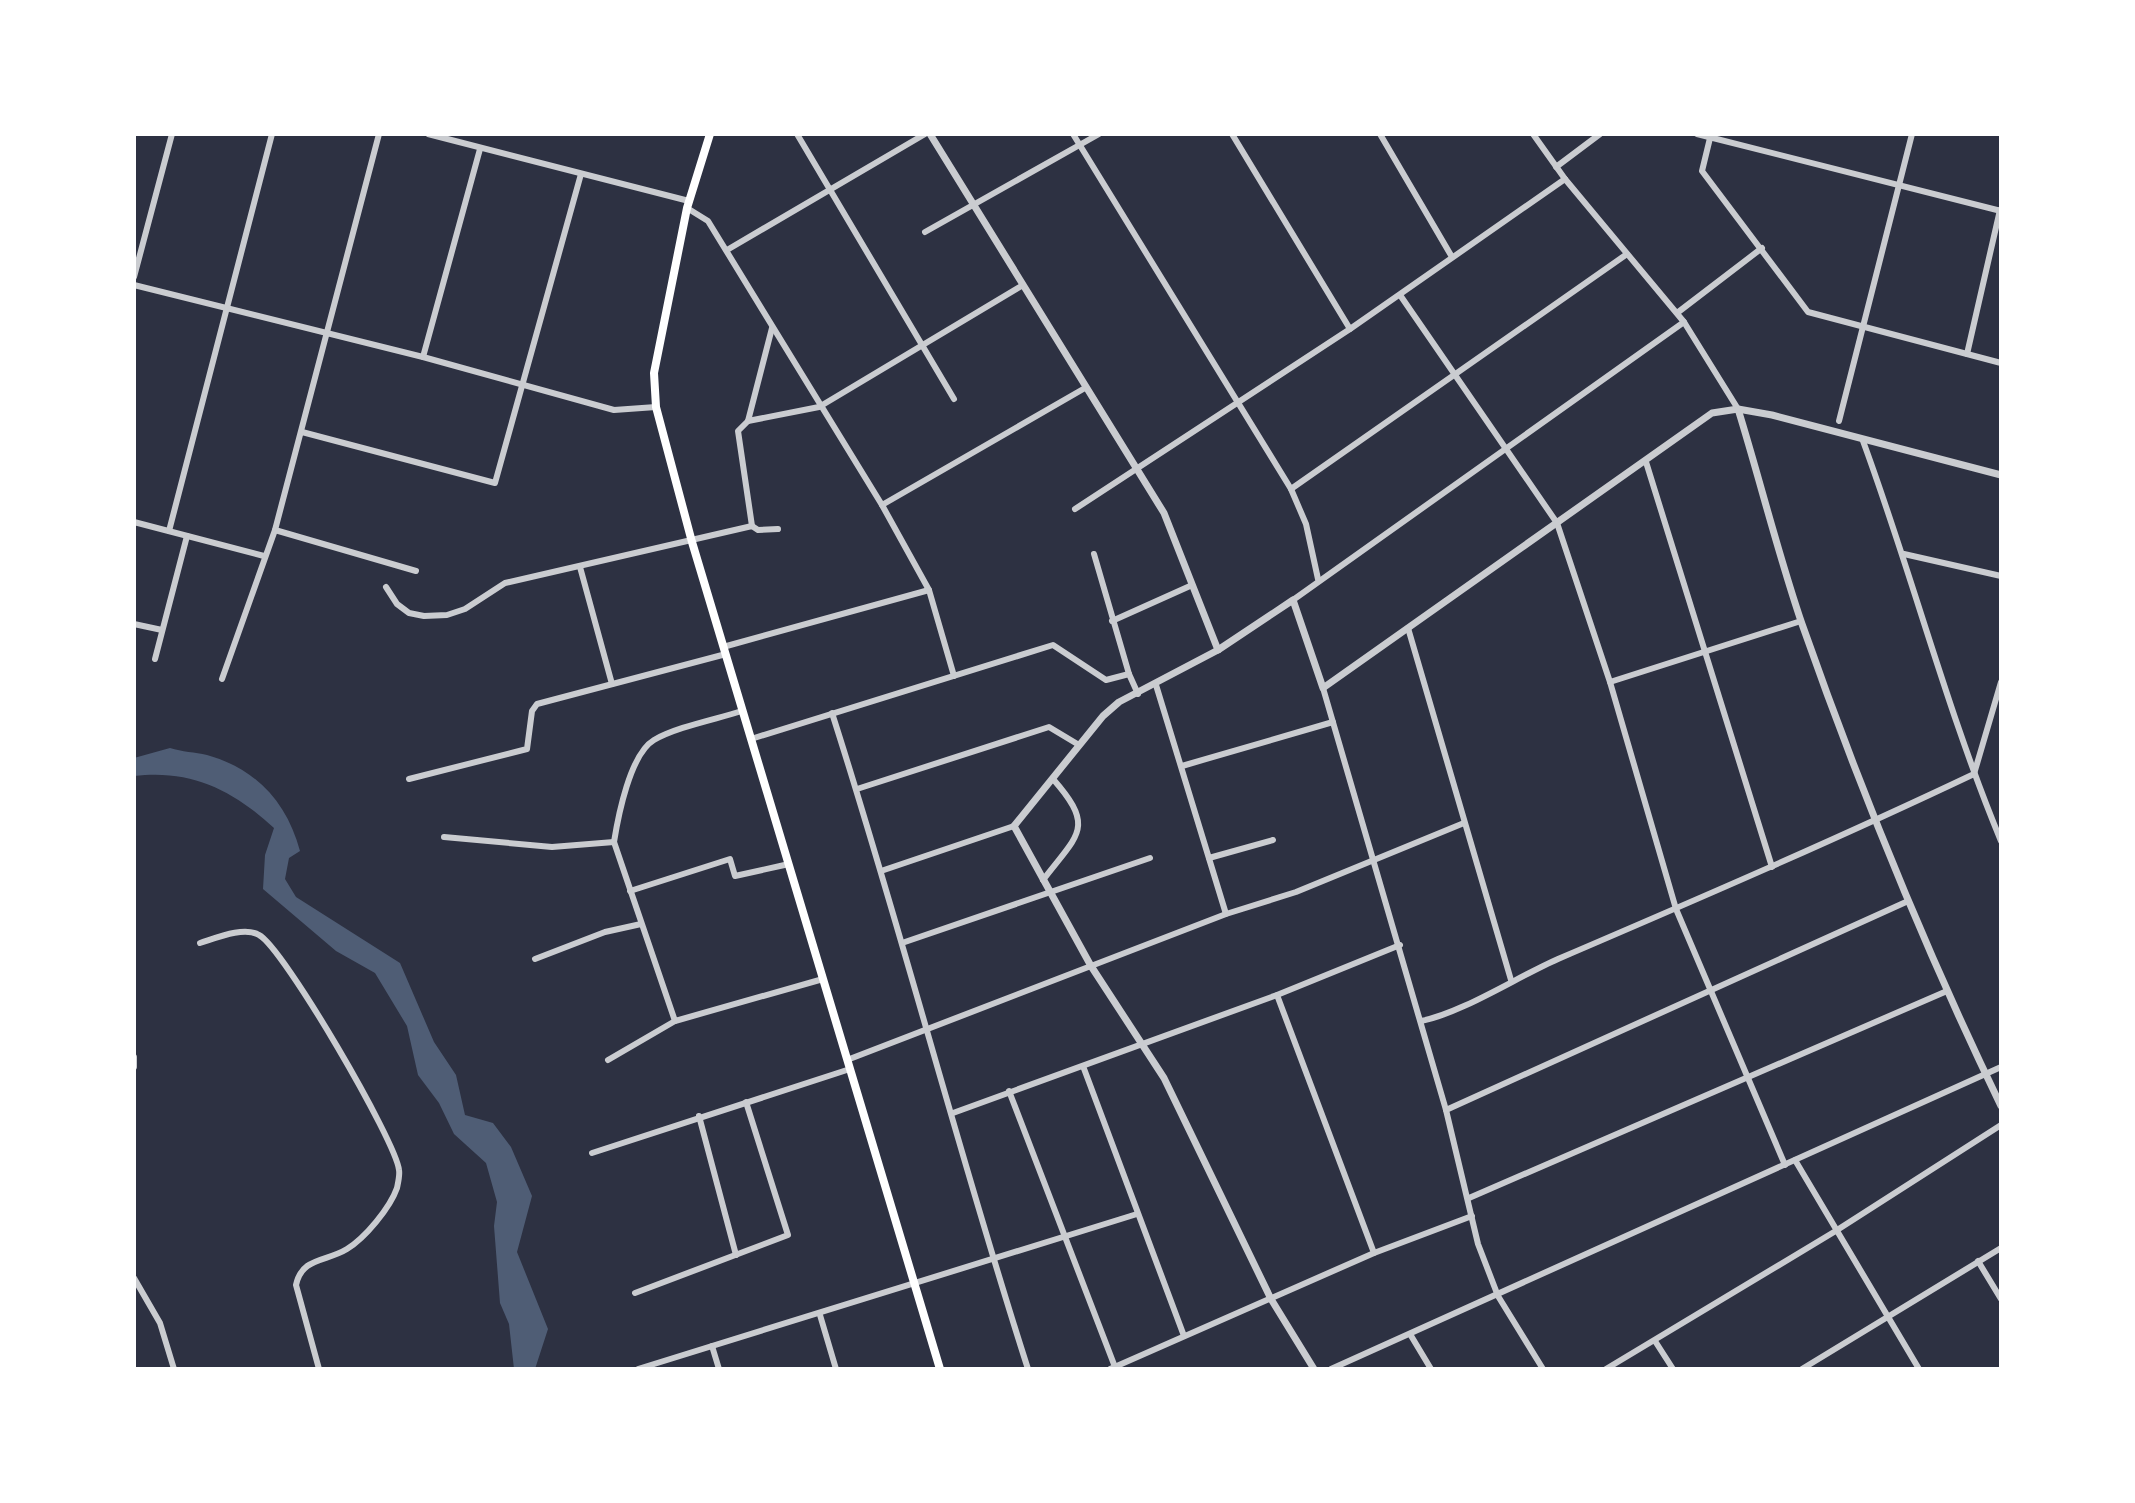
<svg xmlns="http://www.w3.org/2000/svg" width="2135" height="1503" viewBox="0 0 2135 1503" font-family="'PT Sans Narrow',sans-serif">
<rect width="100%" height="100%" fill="#2d3142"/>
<!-- water -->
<path fill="#4f5d75" d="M170 748C182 752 195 752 207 755 257 769 287 803 300 851L289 858 285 879 296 897 400 963 434 1042 456 1075 465 1115 493 1123 511 1147 532 1196 517 1252 548 1329 535 1369H514L509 1324 500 1303 494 1226 497 1202 486 1163 454 1134 439 1103 418 1075 407 1026 375 973 336 951 263 889 265 855 274 828C233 790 191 769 134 776V758Z"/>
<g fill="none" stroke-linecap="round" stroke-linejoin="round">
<!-- minor -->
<g stroke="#caccd0" stroke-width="6">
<path d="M428 134 689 201"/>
<path d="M797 134 954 399"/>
<path d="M1073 134 1291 489 1306 524 1318 579"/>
<path d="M1232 134 1350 329"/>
<path d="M1380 134 1452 257"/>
<path d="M1533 134 1565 179 1684 322 1738 409"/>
<path d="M1697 134 2001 211"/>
<path d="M1711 134 1702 171 1808 312 2001 363"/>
<path d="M1556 167 1600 134"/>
<path d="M687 208 708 221 882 505 929 590 954 676"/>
<path d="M925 232 1099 134"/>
<path d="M727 250 925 134"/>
<path d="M134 277 172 134"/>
<path d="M134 285 423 357 614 410 656 407"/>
<path d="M1400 295 1557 523 1610 682 1676 909 1785 1165"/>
<path d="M1677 313 1762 248"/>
<path d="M1967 354 2000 210"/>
<path d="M423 357 480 149"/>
<path d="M748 421 819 407 1023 285"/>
<path d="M1839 421 1912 134"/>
<path d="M302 432 495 483 581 174"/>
<path d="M1863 441C1912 574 1947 711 2001 841"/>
<path d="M1646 462 1772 867"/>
<path d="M1291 489 1627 254"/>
<path d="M882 505 1085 388"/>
<path d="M1075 509 1350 329 1565 179"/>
<path d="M134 522 264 556"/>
<path d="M752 526 738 431 748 421 772 328"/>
<path d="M275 530 416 571"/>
<path d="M169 531 272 134"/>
<path d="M1094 554 1129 674 1138 694"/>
<path d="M1904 554 2001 576"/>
<path d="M580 567 612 684"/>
<path d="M386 587 397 604 409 613 424 616 447 615 465 609 505 583 752 526 758 530 778 529"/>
<path d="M1293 600 1684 322"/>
<path d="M1112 621 1190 586"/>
<path d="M134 624 162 630"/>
<path d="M1408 628 1511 980"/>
<path d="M723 647 929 590"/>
<path d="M155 659 187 536"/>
<path d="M222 679 275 530 379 134"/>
<path d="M1610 682 1801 621"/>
<path d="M1156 685 1226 914"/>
<path d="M1323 688 1446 1110 1478 1244 1498 1296 1543 1369"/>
<path d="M832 713C902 931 958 1152 1028 1369"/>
<path d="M751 739 1053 645 1106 680 1129 674"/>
<path d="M1182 766 1333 722"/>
<path d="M409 779 527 749 532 711 537 704 726 654"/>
<path d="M857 789 1049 727 1079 745"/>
<path d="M444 837 552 847 614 842"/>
<path d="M1209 858 1273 840"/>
<path d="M881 871 1014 826"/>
<path d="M1043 880C1078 834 1096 828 1053 779"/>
<path d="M630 891 730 859 735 876 789 864"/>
<path d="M200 943C216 938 244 926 259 935 283 947 396 1141 399 1170 400 1175 398 1183 397 1188 390 1208 365 1238 347 1249 326 1262 302 1257 296 1285L319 1369"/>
<path d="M902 943 1150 858"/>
<path d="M535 959 605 932 641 924"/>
<path d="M1277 995 1374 1253"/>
<path d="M675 1021 614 842C618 817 630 754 654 740 676 727 717 719 742 711"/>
<path d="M1421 1021C1462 1013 1517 977 1558 959 1698 899 1837 839 1974 774L2001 682"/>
<path d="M134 1057V1067"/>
<path d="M608 1060 675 1021 823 979"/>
<path d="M847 1060 1226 914 1296 892 1464 823"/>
<path d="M1083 1066 1184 1336"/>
<path d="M1009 1091 1115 1367"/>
<path d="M1446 1110 1906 902"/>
<path d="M953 1113 1277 995 1400 945"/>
<path d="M699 1116 736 1255"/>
<path d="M592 1153 850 1069"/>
<path d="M1795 1160 1919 1369"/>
<path d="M1469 1198 1947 991"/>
<path d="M1978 1261 2001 1299"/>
<path d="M134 1278 160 1323 174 1369"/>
<path d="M635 1293 788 1235 746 1102"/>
<path d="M820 1315 836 1369"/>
<path d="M1410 1334 1431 1369"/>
<path d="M1655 1341 1673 1369"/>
<path d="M712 1346 719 1369"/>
<path d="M638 1369 1137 1214"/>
<path d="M1110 1369 1374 1253 1472 1216"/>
<path d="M1331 1369 2001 1067"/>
<path d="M1606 1369 1834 1232 2001 1125"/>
<path d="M1802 1369 2001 1248"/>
</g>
<!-- tertiary -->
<g stroke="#caccd0" stroke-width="7">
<path d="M930 134 1164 513 1218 650"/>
<path d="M1738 409C1760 480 1778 554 1802 624 1860 789 1925 949 2001 1106"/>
<path d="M1314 1369 1271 1299 1164 1078 1091 966 1014 826 1103 716 1119 702 1218 650 1293 600 1323 688 1712 413 1738 409 1772 415 2001 475"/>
</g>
<!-- secondary -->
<path stroke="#fff" stroke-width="8" d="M710 134 687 208 654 373 656 407 692 542 940 1369"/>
</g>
<!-- border -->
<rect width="2135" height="1503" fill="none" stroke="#ffffff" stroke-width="272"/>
</svg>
